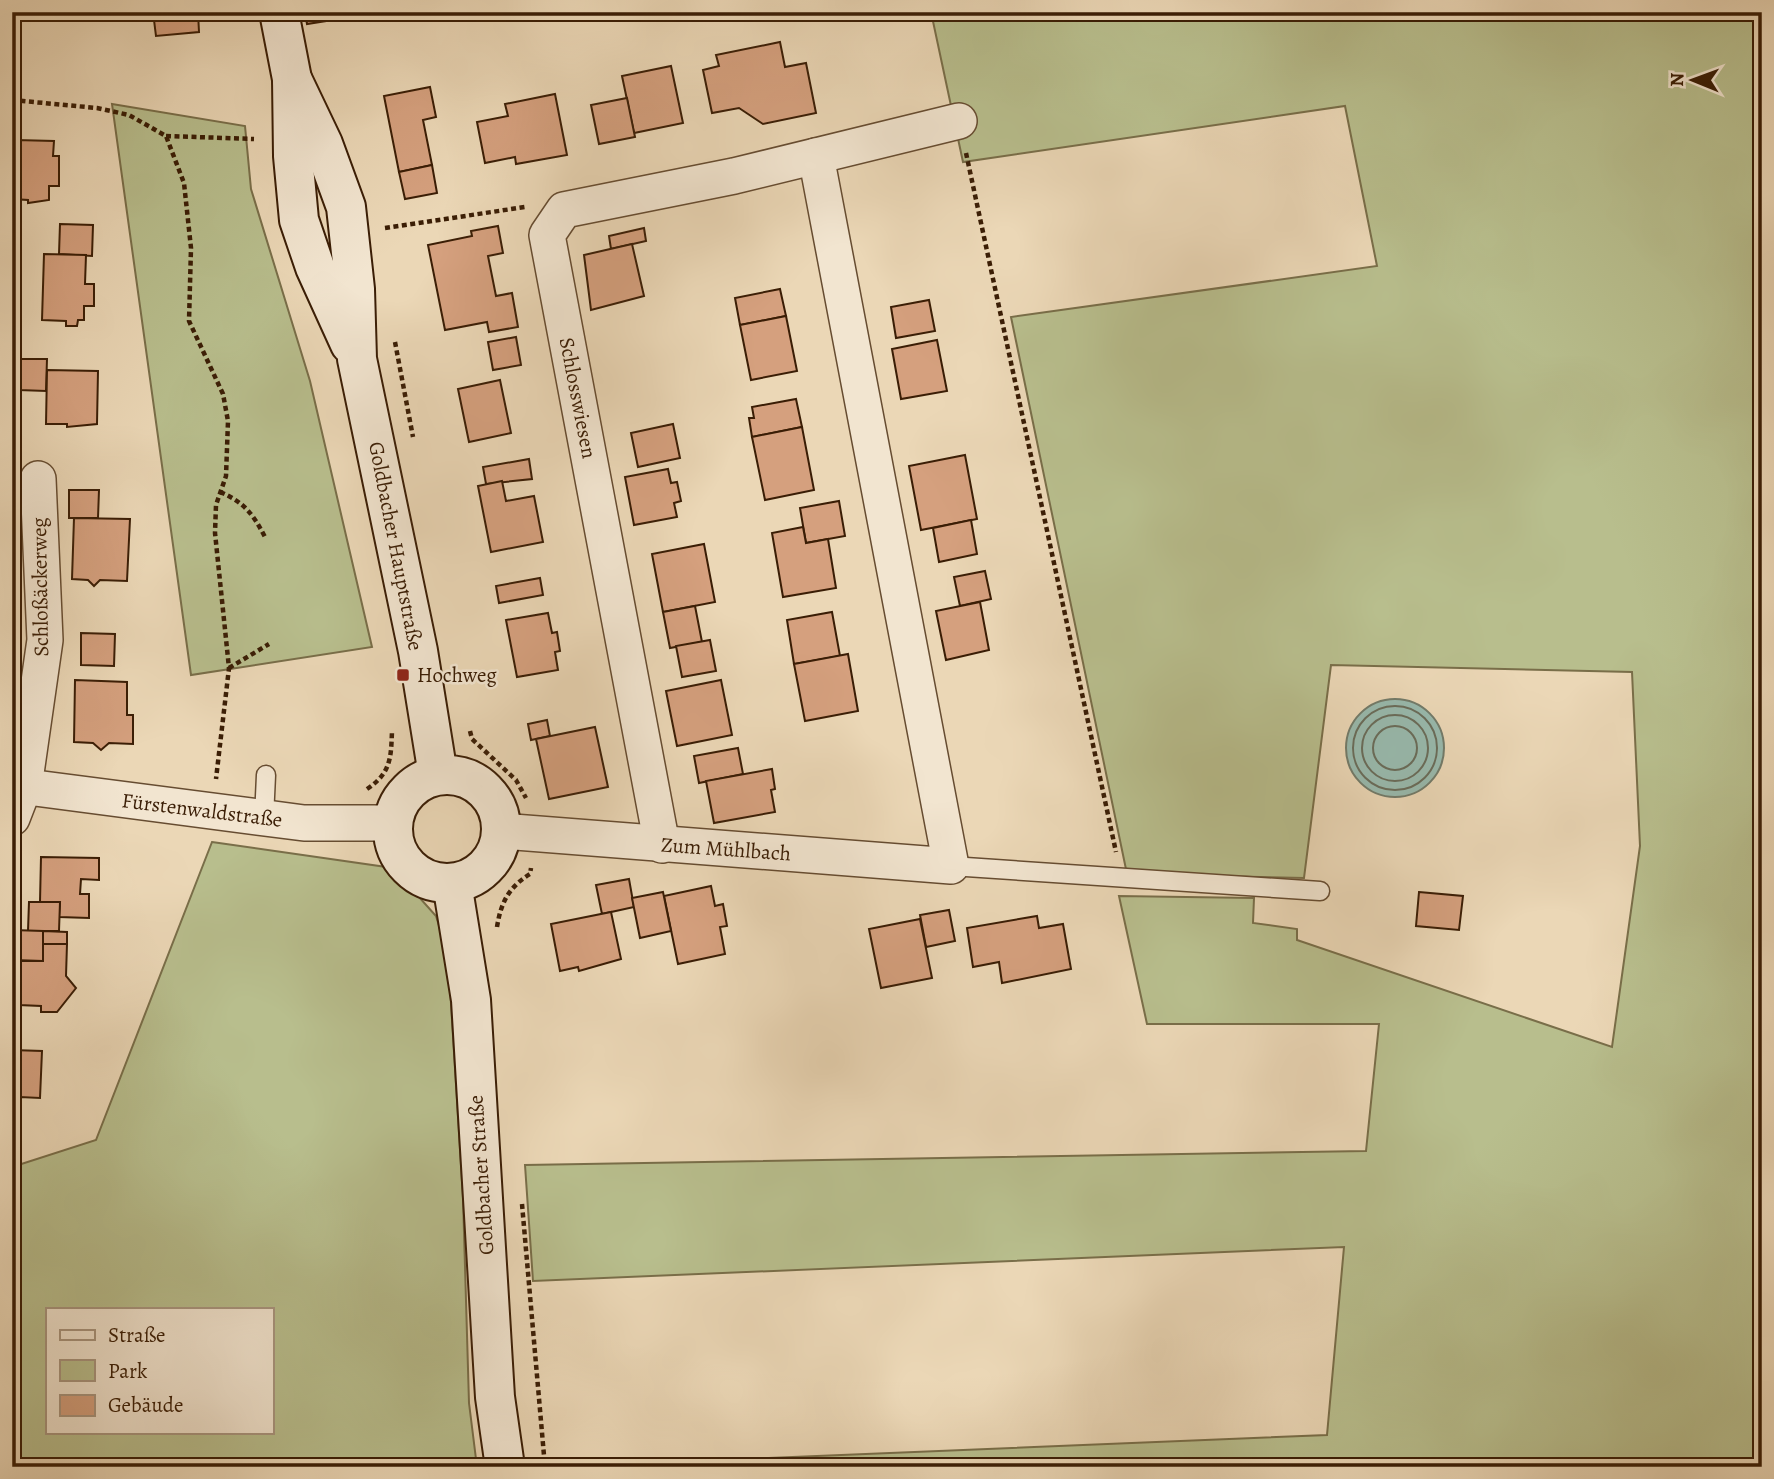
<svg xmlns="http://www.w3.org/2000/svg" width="1774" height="1479" viewBox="0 0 1774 1479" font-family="Alegreya,serif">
<rect width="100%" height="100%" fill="#ebd7b6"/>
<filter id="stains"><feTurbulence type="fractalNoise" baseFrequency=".00286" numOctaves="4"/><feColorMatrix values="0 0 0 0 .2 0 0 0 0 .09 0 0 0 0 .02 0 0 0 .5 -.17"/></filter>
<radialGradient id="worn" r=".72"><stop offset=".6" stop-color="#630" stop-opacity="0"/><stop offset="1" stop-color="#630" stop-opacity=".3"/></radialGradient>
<!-- green -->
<g fill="#b8be8d" stroke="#796e49" stroke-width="2" fill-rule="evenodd">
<path d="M931 12H1762V1467H550L1327 1435 1344 1247 533 1281 525 1165 1366 1151 1379 1024H1147L1119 896 1254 898 1253 923 1297 929V940L1612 1047 1640 846 1632 672 1331 665 1304 878 1127 874 1011 317 1377 266 1345 106 963 162Z"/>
<path d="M112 104 245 126 251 189 310 381 372 647 191 675Z"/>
<path d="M212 842 393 868 436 916 448 955 463 1198 469 1403 477 1467H12V1167L96 1140ZM47 1309H271V1432H47Z"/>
</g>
<!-- water -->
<circle fill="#98baae" stroke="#727b6a" stroke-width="2" cx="1395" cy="748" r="49"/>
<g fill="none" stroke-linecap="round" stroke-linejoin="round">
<!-- shore -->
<g stroke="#696c5a" stroke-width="2">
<circle cx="1395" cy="748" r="42"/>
<circle cx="1395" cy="748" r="33"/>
<circle cx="1395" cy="748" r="22"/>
</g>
</g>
<!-- building -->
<g fill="#d5a07e" stroke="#3a1d05" stroke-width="2">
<path d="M153 12H198L199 32 156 36Z"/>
<path d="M305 12H383L307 24Z"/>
<path d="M780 42 785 67 806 63 816 113 763 124 739 108 712 113 703 70 719 66 716 55Z"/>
<path d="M671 66 683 123 634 133 622 76Z"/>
<path d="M430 87 436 117 423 120 432 165 399 172 384 96Z"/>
<path d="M555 94 567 155 516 164 515 157 485 163 477 122 508 116 505 104Z"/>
<path d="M627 98 635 137 599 144 591 105Z"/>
<rect x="12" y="140" width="4" height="15"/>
<path d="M16 140 54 141 53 156H59V186H49V200L28 203V200L12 199V155H16Z"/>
<path d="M432 165 437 193 405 199 399 172Z"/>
<path d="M60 224 93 225 92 256 59 254Z"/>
<path d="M498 226 503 253 488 256 496 296 512 293 518 327 489 332 487 322 445 330 428 245 472 236 471 231Z"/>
<path d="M644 228 646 241 611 249 609 236Z"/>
<path d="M632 244 644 296 591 310 584 255Z"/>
<path d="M44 254 86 255 85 284H94V306H84V320H78L77 326H66V321L42 320Z"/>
<path d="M780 289 786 316 740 325 735 298Z"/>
<path d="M929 300 935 331 896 338 891 307Z"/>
<path d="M786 316 797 371 751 380 740 325Z"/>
<path d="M516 337 521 365 493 370 488 342Z"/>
<path d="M937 340 947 391 901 399 892 349Z"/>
<path d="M19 359H47L46 391 19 390Z"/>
<path d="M47 370 98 371 97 424 67 427V424H46Z"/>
<path d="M500 380 511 433 469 442 458 389Z"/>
<path d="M796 399 802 427 752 437 749 418H754L752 407Z"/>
<path d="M673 424 680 458 638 467 631 433Z"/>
<path d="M802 427 814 490 765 500 752 437Z"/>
<path d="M965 455 977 519 921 530 909 466Z"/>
<path d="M529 459 532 479 486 484 483 467Z"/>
<path d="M668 469 671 483 677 482 681 501 674 503 677 517 634 525 625 477Z"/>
<path d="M502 481 506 501 534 496 543 542 491 552 478 486Z"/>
<path d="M69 490H99L98 518H69Z"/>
<path d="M839 501 845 536 806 543 800 508Z"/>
<path d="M74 518 130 519 127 581 100 580 94 586 88 580 72 579Z"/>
<path d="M971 520 977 554 939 562 933 528Z"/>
<path d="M803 527 806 543 828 539 836 588 783 597 772 533Z"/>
<path d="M704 544 715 602 663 612 652 554Z"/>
<path d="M985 571 991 599 960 606 954 577Z"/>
<path d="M540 578 543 595 499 603 496 586Z"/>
<path d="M980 602 989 650 946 660 936 611Z"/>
<path d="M695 606 702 642 670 648 663 612Z"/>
<path d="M832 612 840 656 794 664 787 620Z"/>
<path d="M548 613 552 633 557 632 560 651 555 652 558 670 517 677 506 620Z"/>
<path d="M81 633 115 634 114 666 81 665Z"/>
<path d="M710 640 716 671 682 677 676 646Z"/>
<path d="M848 654 858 711 805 721 794 664Z"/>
<path d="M75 680 127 682V715H133V744L109 743 101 750 93 743 74 742Z"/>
<path d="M721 680 732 735 677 746 666 691Z"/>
<path d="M547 720 550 736 531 740 528 724Z"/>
<path d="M595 727 608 787 549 799 536 739Z"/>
<path d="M738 748 743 774 699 783 694 756Z"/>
<path d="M772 769 775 789 771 790 775 812 714 823 706 781Z"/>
<path d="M41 857 99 858V880L81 879 80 894H89V918L59 917 60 902H40Z"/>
<path d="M629 879 634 907 602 914 596 885Z"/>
<path d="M711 886 715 906 723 904 727 926 720 927 725 954 678 964 664 896Z"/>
<path d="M663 892 671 931 640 938 632 898Z"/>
<path d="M1419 892 1463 896 1459 930 1416 926Z"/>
<path d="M29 902H60L59 931H28Z"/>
<path d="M949 910 955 941 926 947 920 915Z"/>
<path d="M611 912 621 959 579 971 578 967 560 971 551 924Z"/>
<path d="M1037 916 1039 928 1063 924 1071 969 1002 983 999 962 973 967 967 928Z"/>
<path d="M920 919 932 978 881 988 869 929Z"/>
<path d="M13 930 43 931V961L13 960Z"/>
<path d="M43 931 67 932V944H43Z"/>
<path d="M43 944H67L66 976 76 988 57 1012H41V1006L19 1005 20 961H43Z"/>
<path d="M12 1050 42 1051 40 1098 20 1097V1104H12Z"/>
</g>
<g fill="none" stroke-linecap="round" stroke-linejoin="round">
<defs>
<g id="lane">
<path d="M264 818 266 775"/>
<path d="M951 866 1320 891"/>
</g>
<g id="street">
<path d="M12 785 304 823H393"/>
<path d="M12 818 24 787 45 640 38 479"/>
<path d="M501 831 951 866 816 156"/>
<path d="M662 845 547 235 564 210 734 176 959 121"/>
</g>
<g id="secondary">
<path d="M279 12 292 79 293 156 299 220 315 267 350 344"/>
<path d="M292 79 323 144 346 207 355 289 357 359 418 651 438 775"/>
<circle cx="447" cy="829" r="54"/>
<path d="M452 883 471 1000 495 1397 505 1467"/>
</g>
</defs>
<!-- lane casing -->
<use href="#lane" stroke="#664c31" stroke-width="21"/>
<!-- street casing -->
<use href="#street" stroke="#664c31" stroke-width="38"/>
<!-- secondary casing -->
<use href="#secondary" stroke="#3a1d05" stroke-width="42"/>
<!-- path -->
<g stroke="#3a1d05" stroke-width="4.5" stroke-dasharray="5 3.5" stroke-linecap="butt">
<path d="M12 100 97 108 129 115 166 136 184 183 191 248 189 321 223 394 228 421 226 476 216 505 215 533 229 668 216 779"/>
<path d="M166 136 254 139"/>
<path d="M966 153 1116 852"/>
<path d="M385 228 525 207"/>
<path d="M395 342 413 437"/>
<path d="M220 492C244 502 253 514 265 537"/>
<path d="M229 668 269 644"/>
<path d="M470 731 472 739 516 780 526 798"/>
<path d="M367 789C391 773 391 758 392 731"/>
<path d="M497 927C501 902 509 887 530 874L531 868"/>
<path d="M522 1204 545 1467"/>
</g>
<!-- lane -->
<use href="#lane" stroke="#f2e5d0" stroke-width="18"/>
<!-- street -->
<use href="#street" stroke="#f2e5d0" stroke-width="35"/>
<!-- secondary -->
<use href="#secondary" stroke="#f2e5d0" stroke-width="38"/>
</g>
<!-- markers -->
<rect fill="#8f2418" stroke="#f2e5d0" stroke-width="2.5" x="396" y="668" width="14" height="14" rx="3.5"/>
<g text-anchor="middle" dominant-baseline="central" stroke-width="5" stroke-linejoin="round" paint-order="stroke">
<!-- street labels -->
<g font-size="21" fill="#3a1d05" stroke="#f2e5d0">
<text transform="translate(578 398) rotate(79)">Schlosswiesen</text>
<text transform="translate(396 546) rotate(79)">Goldbacher Hauptstraße</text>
<text transform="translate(40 587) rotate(-91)">Schloßäckerweg</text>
<text transform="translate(202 810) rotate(7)">Fürstenwaldstraße</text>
<text transform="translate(726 849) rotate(4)">Zum Mühlbach</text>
<text transform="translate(481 1175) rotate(-94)">Goldbacher Straße</text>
</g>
<!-- poi labels -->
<g font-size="21" fill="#3a1d05" stroke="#f2e5d0" text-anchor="start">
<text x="417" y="675">Hochweg</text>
</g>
</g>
<!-- margin -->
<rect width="1774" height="1479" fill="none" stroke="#ebd7b6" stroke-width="42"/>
<rect x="14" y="14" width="1746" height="1451" fill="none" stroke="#3a1d05" stroke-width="3.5"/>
<rect x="21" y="21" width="1732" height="1437" fill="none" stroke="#3a1d05" stroke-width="2"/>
<!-- legend -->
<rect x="46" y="1308" width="228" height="126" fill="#f2e5d0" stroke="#a8957f" stroke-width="2"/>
<rect x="60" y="1330" width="35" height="10" fill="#f2e5d0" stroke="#a8957f" stroke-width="2"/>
<text x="108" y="1342" font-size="21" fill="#3a1d05">Straße</text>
<rect x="60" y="1360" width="35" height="21" fill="#b8be8d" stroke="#a8957f" stroke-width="2"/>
<text x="108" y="1378" font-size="21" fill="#3a1d05">Park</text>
<rect x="60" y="1395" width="35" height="21" fill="#d5a07e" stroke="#a8957f" stroke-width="2"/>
<text x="108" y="1412" font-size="21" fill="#3a1d05">Gebäude</text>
<!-- north arrow -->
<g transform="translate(1693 80) rotate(271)" stroke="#f2e5d0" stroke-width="5" paint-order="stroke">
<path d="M0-5L12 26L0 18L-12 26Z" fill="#3a1d05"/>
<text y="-10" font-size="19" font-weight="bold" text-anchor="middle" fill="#3a1d05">N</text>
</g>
<rect width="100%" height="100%" filter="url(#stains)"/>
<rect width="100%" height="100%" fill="url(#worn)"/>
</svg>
